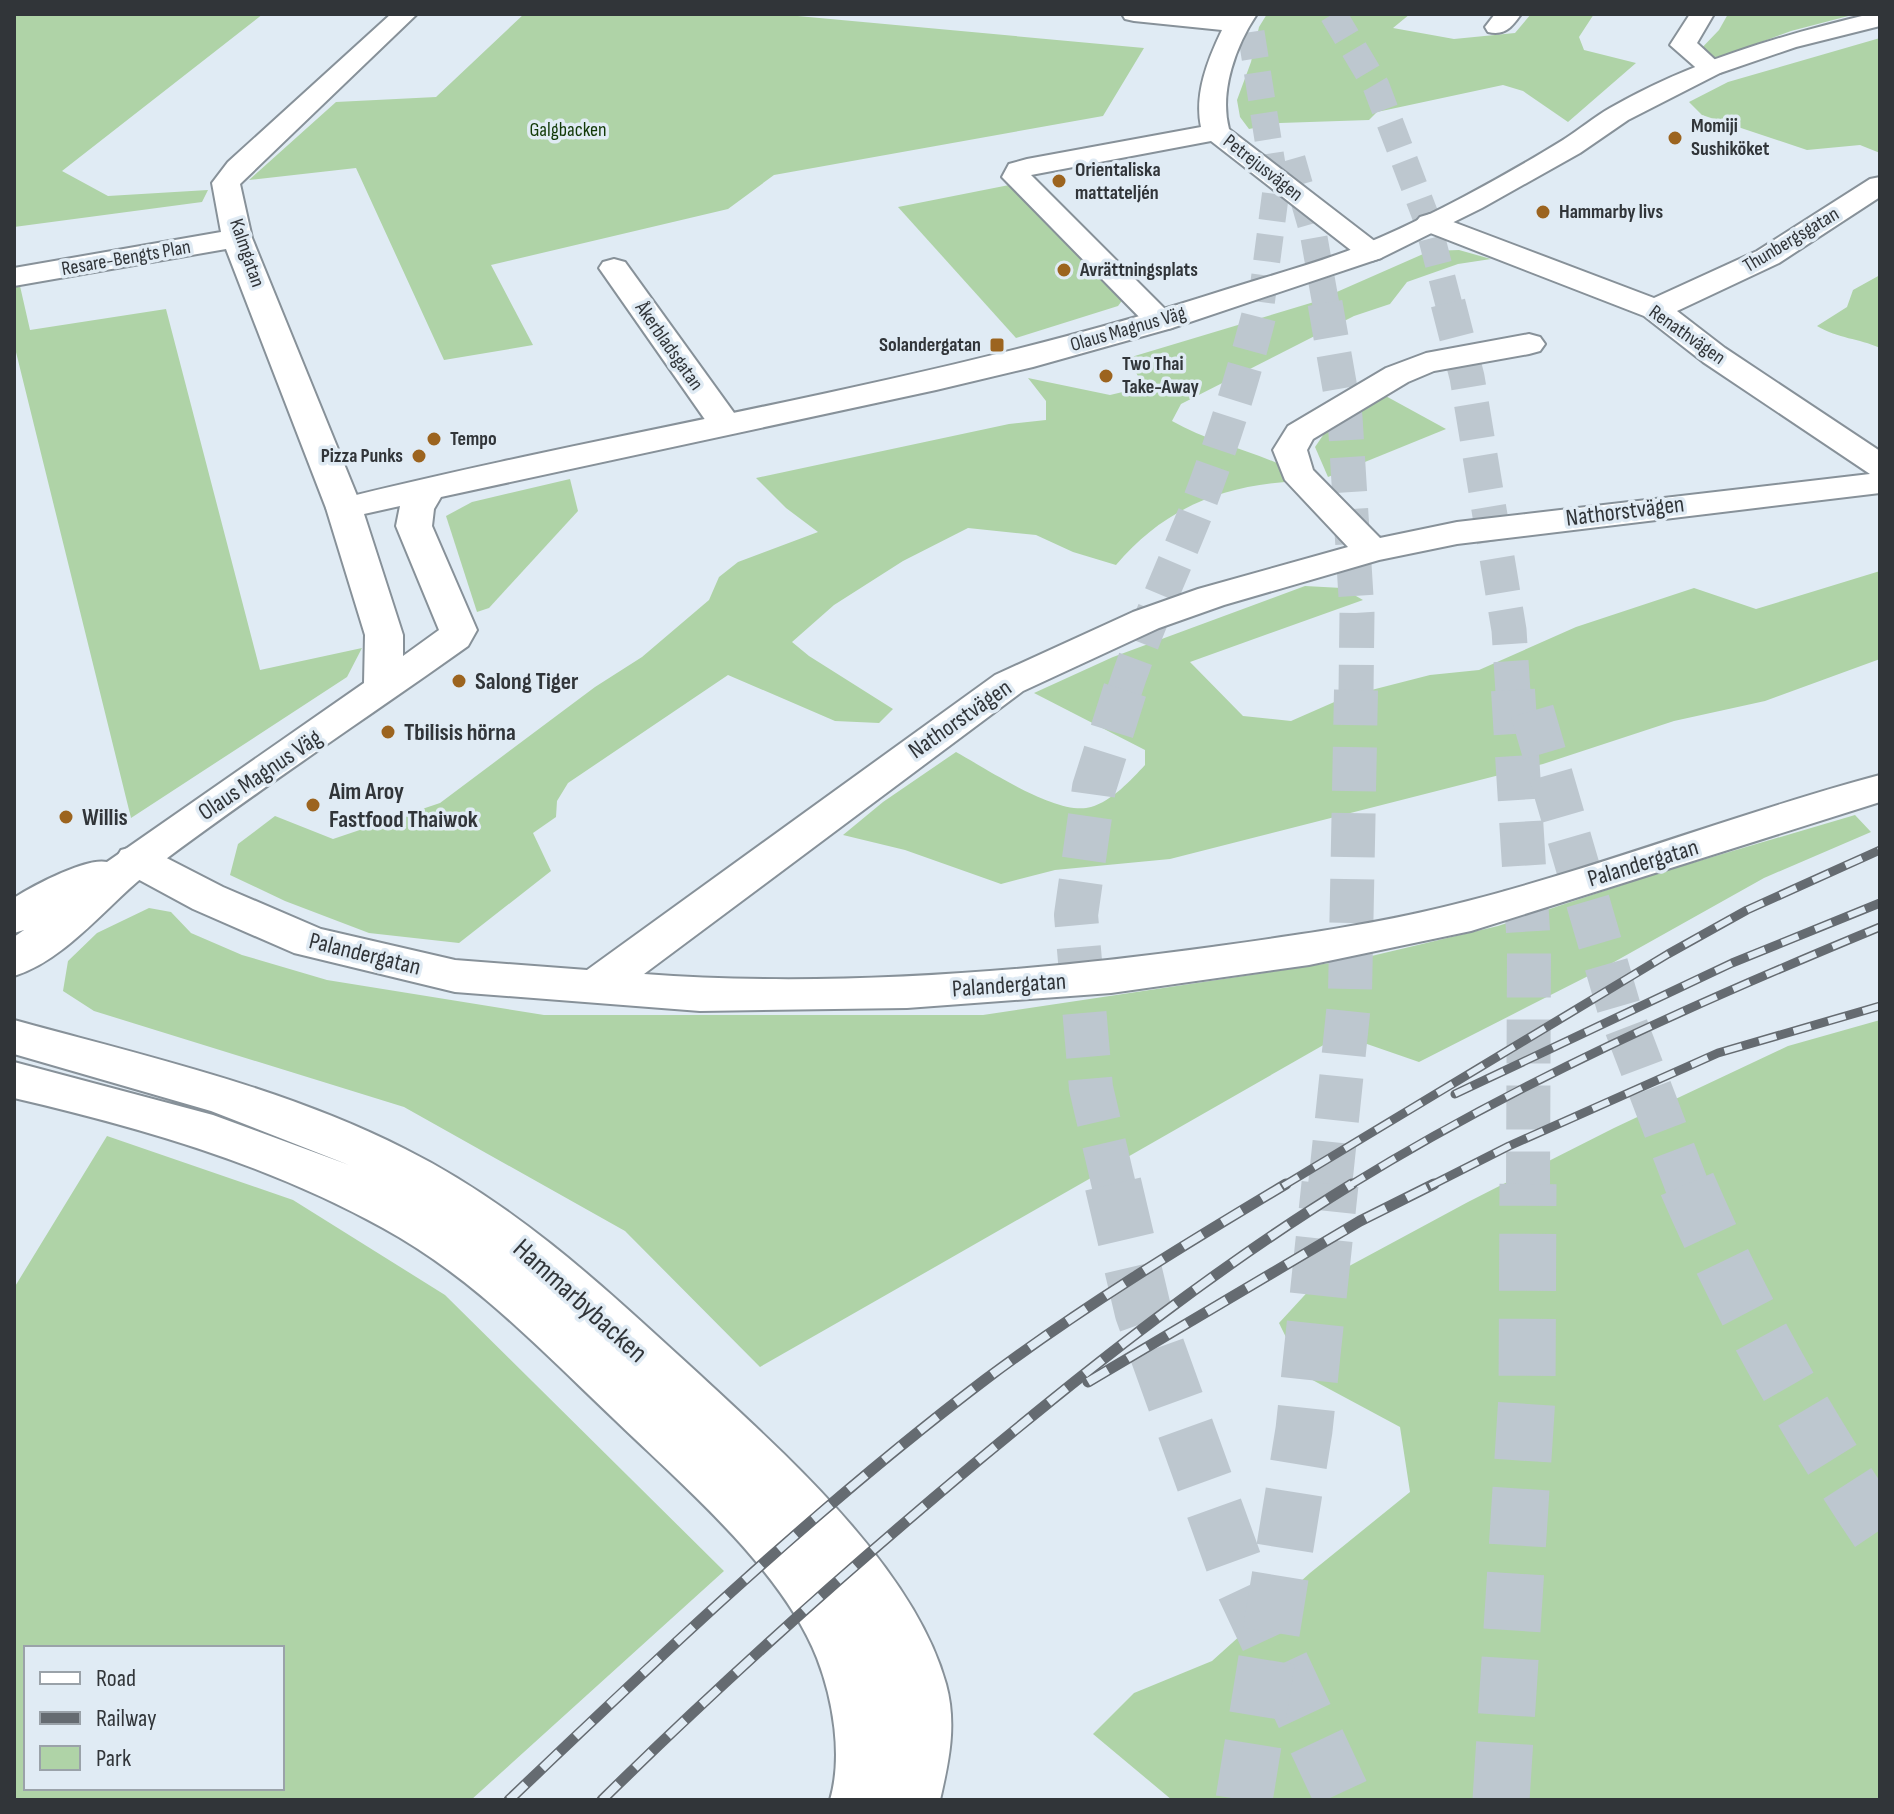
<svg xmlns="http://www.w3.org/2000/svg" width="1894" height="1814" viewBox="0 0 1894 1814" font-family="'Sofia Sans Condensed',sans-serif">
<rect width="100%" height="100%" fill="#e0ebf4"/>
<!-- green -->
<g fill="#afd3a7" fill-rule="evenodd">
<path d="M14 14H263L62 171 108 196 208 190 202 202 14 227Z"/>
<path d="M524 14H776L1144 48 1103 116 774 175 728 209 491 265 533 345 444 360 356 168 249 180 336 102 436 97Z"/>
<path d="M1267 14H1410L1393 28 1454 39 1515 33 1531 14H1594L1579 37 1584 50 1636 63 1568 122 1523 91 1503 85 1377 112 1369 120 1280 123 1249 129 1240 117 1237 100 1251 62 1259 27Z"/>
<path d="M1728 14H1856L1791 31 1729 54 1708 59 1695 55 1719 30Z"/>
<path d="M1880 38V153L1860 145 1807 150 1702 115 1689 102 1728 82Z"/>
<path d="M1019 183 1127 294 1118 306 1016 338 898 207Z"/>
<path d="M1459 250 1491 259 1458 264 1407 282 1390 304 1354 316 1181 404 1172 421C1205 440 1242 448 1277 463L1285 482C1215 488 1162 511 1116 565L1073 552 1036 535 968 528 903 561 834 605 792 642 809 656 893 709 879 723 835 721 728 675 568 783 557 801 556 817 533 833 551 871 459 943 369 933 285 901 230 875 238 844 275 816 333 839 440 803 595 687 642 657 709 600 719 577 738 562 818 532 786 508 756 478 1009 424 1046 420V401L1028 378 1110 395 1144 387 1128 358 1314 302 1430 251Z"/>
<path d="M1880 275V348C1858 338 1839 339 1817 326L1847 307 1853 290Z"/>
<path d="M20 286 30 330 166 309 260 670 362 648 347 677 131 818 14 344V288Z"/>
<path d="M1382 394 1446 429 1328 477 1315 447 1326 431Z"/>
<path d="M570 479 578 511 489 608 477 612 446 516 472 502Z"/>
<path d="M1880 571V659L1765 701 1674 721 1543 764 1170 859 1055 870 1001 884 905 850 843 835 883 802 956 752C987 769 1058 817 1091 807 1112 801 1131 780 1145 765V750L1034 693 1113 657 1305 586 1342 588 1363 600 1190 662 1243 716 1291 721 1348 696 1430 675 1479 670 1576 627 1694 588 1756 609Z"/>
<path d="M1855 815 1871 832 1764 878 1598 971 1419 1062 1341 1035 760 1367 625 1231 404 1107 94 1011 63 991 68 961 97 933 149 908 171 912 191 933 242 955 327 980 544 1015H983L1363 958 1498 926 1658 873Z"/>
<path d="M1880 1020V1800H1172L1093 1734 1134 1693 1212 1661 1310 1573 1410 1492 1400 1427 1305 1376 1279 1323 1314 1285 1468 1202 1614 1128 1788 1046Z"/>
<path d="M107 1136 293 1200 445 1295 724 1571 471 1800H14V1288ZM26 1648H282V1788H26Z"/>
</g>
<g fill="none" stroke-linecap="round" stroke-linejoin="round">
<!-- highway-tunnel-far3 -->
<g stroke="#bdc7cf" stroke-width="27" stroke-dasharray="27 14" stroke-linecap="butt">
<path d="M1333 14 1376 86 1427 220 1449 305"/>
<path d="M1251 32 1276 190 1261 305"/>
<path d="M1292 159 1313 232 1326 305"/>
</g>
<!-- highway-tunnel-far2 -->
<g stroke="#bdc7cf" stroke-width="35" stroke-dasharray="35 17" stroke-linecap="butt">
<path d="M1325 303 1345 417 1357 613 1356 692"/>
<path d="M1448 303 1467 377 1509 630 1513 692"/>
<path d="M1124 692C1144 631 1171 574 1195 514 1222 445 1244 375 1262 303"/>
</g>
<!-- highway-tunnel-far1 -->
<g stroke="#bdc7cf" stroke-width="44" stroke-dasharray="44 22" stroke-linecap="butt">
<path d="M1513 690 1529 947 1528 1186"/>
<path d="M1532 711 1619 1008 1687 1186"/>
<path d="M1114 1186 1091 1088 1076 915 1094 788 1125 690"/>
<path d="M1330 1186 1350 994 1356 690"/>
</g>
<!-- highway-tunnel -->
<g stroke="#bdc7cf" stroke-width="57" stroke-dasharray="57 28" stroke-linecap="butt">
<path d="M1113 1184 1143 1311 1236 1569 1344 1800"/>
<path d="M1687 1184C1740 1307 1805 1422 1880 1533"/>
<path d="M1244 1800 1304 1430 1330 1184"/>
<path d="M1501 1800 1527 1396 1528 1184"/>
</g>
<defs>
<g id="street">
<path d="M391 14H417L240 184 252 238 362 508 356 515 344 519 332 515 326 508 226 249 14 286V268L221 232 212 183 228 162Z"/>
<path d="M1122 14H1257C1236 45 1219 91 1229 129L1381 246 1386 252 1381 258 1371 261 1361 258 1211 141 1031 175 1177 321 1172 328 1161 330 1150 328 1002 177 1009 164 1027 159 1201 127C1194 94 1208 59 1222 30L1134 21 1125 19Z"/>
<path d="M1495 14H1521C1512 27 1505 36 1488 32L1485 27Z"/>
<path d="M1690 14H1714L1697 43 1724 68 1720 73H1702L1670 45Z"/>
<path d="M1880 177V197L1779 263 1677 311 1725 348 1880 451V493L1457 544 1379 560 1224 605 1159 628 1023 691 644 974C828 988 1030 972 1212 947 1298 935 1385 923 1468 901 1607 865 1741 812 1880 775V802L1471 931 1309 965 1111 993 907 1008 700 1011 455 992 294 953 193 909 121 870 115 860 121 850 136 846 151 850 223 887 321 929 455 960 587 970 995 675 1133 612 1198 589 1348 547 1285 480 1273 450 1288 426 1386 368 1426 353 1529 334 1540 337 1545 344 1540 351 1529 354 1434 371 1408 382 1313 439 1307 450 1313 470 1380 538 1457 522 1870 474 1703 362 1644 316 1420 229 1415 223 1420 217 1430 214 1440 217 1654 298 1757 251 1870 179Z"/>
<path d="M614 259 625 262 737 417 742 424 737 431 725 434 713 431 599 268 603 262Z"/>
</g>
<g id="secondary">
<path d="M1870 14H1880V26L1796 47 1720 73 1628 120 1580 153 1482 208 1381 258 1172 328 1033 367 936 390 441 497 434 509 432 526 477 630 468 646C364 720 256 791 154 868 110 901 67 960 14 976V937L24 930 14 933V898C32 886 87 857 107 862L364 683 365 635 326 508 332 501C628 427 935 384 1228 289 1272 275 1318 263 1360 246 1426 219 1503 177 1563 140 1579 130 1594 117 1610 108 1692 61 1779 36 1870 14ZM400 506 396 526 439 630 403 656V635L364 514Z"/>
<path d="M14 1020C145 1056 283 1087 405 1149 519 1206 607 1290 700 1375 786 1455 914 1568 946 1684 957 1724 949 1761 940 1800H830C843 1756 833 1699 817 1658 782 1569 682 1485 615 1420 541 1350 473 1277 383 1228 268 1164 142 1128 14 1098V1062L213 1115 349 1165 211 1111 14 1054Z"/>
</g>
</defs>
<!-- street casing -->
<use href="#street" stroke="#879199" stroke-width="4"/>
<!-- secondary casing -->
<use href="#secondary" stroke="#879199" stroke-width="4"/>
<!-- street -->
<use href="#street" fill="#fff" fill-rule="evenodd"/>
<!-- secondary -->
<use href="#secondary" fill="#fff" fill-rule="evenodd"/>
<defs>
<g id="rail-far1">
<path d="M1455 1094 1732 963 1880 903"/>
<path d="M1283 1186 1668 954 1747 910 1880 850"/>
<path d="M1349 1186C1517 1082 1698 1002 1880 927"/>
<path d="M1430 1186 1509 1146 1718 1053 1880 1006"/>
</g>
<g id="rail">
<path d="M1088 1382 1360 1221 1434 1184"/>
<path d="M509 1800C662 1654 817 1507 986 1379 1082 1307 1184 1245 1286 1184"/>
<path d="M602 1800C721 1683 846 1571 974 1464 1095 1363 1217 1267 1352 1184"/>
</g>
</defs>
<!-- rail-far1 casing -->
<use href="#rail-far1" stroke="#656b71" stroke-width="9"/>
<!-- rail casing -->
<use href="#rail" stroke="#656b71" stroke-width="11"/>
<!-- rail-far1 -->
<use href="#rail-far1" stroke="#e0ebf4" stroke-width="6" stroke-dasharray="18" stroke-linecap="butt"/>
<!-- rail -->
<use href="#rail" stroke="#e0ebf4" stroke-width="8" stroke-dasharray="23" stroke-linecap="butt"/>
</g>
<!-- markers -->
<g fill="#9c641f" stroke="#e0ebf4" stroke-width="3">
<circle cx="1675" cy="138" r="8"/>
<circle cx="1059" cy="181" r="8"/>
<circle cx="1543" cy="212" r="8"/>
<circle cx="1064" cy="270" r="8"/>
<rect x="989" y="337" width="16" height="16" rx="4"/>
<circle cx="1106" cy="376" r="8"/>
<circle cx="434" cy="439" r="8"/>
<circle cx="419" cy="456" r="8"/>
<circle cx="459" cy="681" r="8"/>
<circle cx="388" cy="732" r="8"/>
<circle cx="313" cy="805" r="8"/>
<circle cx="66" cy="817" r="8"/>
</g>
<g text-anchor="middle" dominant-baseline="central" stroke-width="7" stroke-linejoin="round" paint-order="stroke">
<!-- far-poi labels -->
<g font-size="20" font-weight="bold" fill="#313539" stroke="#e0ebf4" text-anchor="start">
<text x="1691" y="126">Momiji<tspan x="1691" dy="23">Sushiköket</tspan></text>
<text x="1075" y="170">Orientaliska<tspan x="1075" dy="23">mattateljén</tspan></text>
<text x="1559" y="212">Hammarby livs</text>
<text x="1080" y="270">Avrättningsplats</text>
<text x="981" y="345" text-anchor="end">Solandergatan</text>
<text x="1122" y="364">Two Thai<tspan x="1122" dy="23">Take-Away</tspan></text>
<text x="450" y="439">Tempo</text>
<text x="403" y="456" text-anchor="end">Pizza Punks</text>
</g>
<!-- far-park labels -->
<g font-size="20" fill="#123907" stroke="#e0ebf4">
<text x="568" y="130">Galgbacken</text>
</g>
<!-- far-street labels -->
<g font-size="20" fill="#313539" stroke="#e0ebf4">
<text transform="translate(1263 168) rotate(38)">Petrejusvägen</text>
<text transform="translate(1791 240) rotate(-31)">Thunbergsgatan</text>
<text transform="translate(247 253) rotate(71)">Kalmgatan</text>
<text transform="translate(126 258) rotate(-10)">Resare-Bengts Plan</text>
<text transform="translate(1128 329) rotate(-16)">Olaus Magnus Väg</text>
<text transform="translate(1687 335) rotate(35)">Renathvägen</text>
<text transform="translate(669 346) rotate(55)">Åkerbladsgatan</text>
</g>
<!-- street labels -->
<g font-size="24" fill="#313539" stroke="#e0ebf4">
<text transform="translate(1625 511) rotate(-7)">Nathorstvägen</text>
<text transform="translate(960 719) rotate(-35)">Nathorstvägen</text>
<text transform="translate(260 775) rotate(-34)">Olaus Magnus Väg</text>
<text transform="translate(1643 863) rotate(-17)">Palandergatan</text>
<text transform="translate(365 954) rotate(14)">Palandergatan</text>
<text transform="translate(1009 985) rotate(-4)">Palandergatan</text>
</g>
<!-- poi labels -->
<g font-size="24" font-weight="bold" fill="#313539" stroke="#e0ebf4" text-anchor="start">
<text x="475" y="681">Salong Tiger</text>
<text x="404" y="732">Tbilisis hörna</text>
<text x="329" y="791">Aim Aroy<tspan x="329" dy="28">Fastfood Thaiwok</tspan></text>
<text x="82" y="817">Willis</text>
</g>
<!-- near-street labels -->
<g font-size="28" fill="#313539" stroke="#e0ebf4">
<text transform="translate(580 1301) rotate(42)">Hammarbybacken</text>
</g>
</g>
<!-- border -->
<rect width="1894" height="1814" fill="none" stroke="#313539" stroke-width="32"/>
<!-- legend -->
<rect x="24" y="1646" width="260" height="144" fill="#e0ebf4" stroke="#9aa2a9" stroke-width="2"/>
<rect x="40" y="1672" width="40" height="12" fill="#ffffff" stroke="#9aa2a9" stroke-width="2"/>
<text x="96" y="1686" font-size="24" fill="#313539">Road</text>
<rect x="40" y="1712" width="40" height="12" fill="#656b71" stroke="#9aa2a9" stroke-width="2"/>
<text x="96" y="1726" font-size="24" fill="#313539">Railway</text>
<rect x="40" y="1746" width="40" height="24" fill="#afd3a7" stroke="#9aa2a9" stroke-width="2"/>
<text x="96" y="1766" font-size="24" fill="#313539">Park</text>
</svg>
